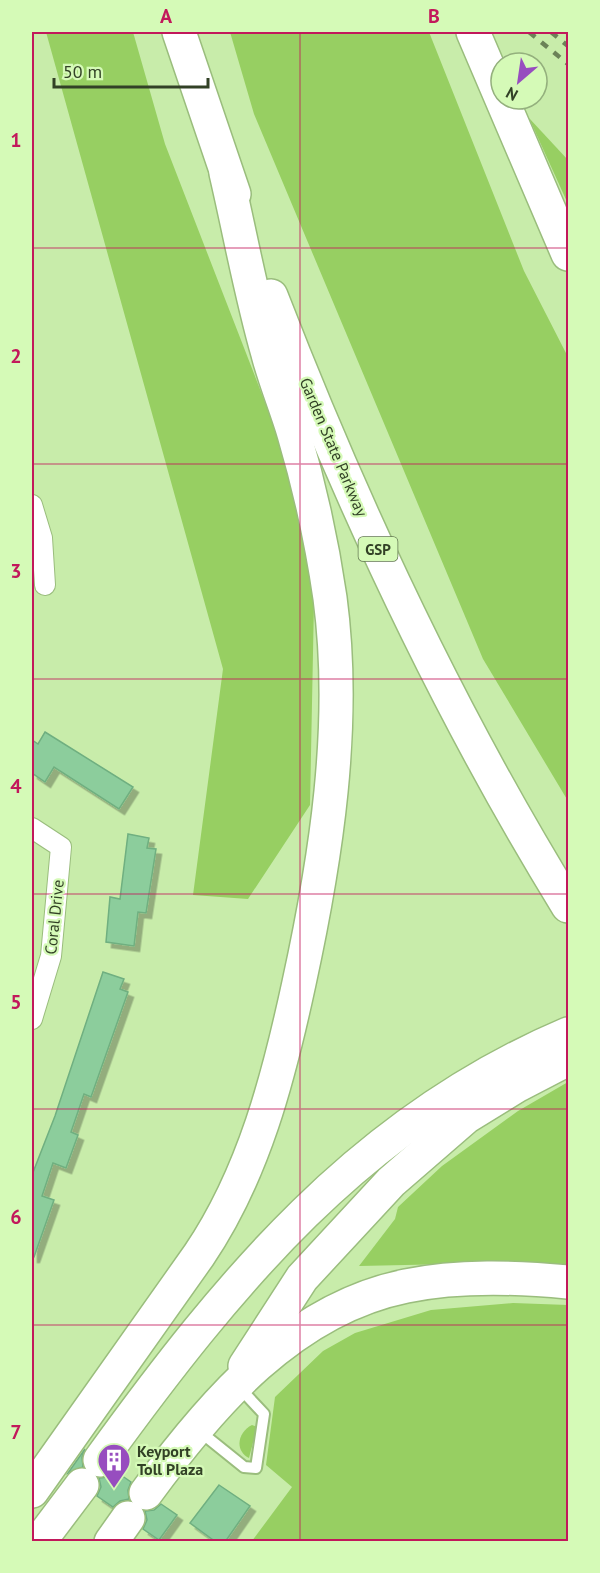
<svg xmlns="http://www.w3.org/2000/svg" width="600" height="1573" viewBox="0 0 600 1573" font-family="'PT Sans',sans-serif">
<defs>
<filter id="shadow"><feDropShadow dx="5.5" dy="5.5" stdDeviation="0" flood-color="#0004"/></filter>
</defs>
<rect width="100%" height="100%" fill="#c8ecaa"/>
<!-- green -->
<g fill="#97cf62">
<path d="M46 32H133L165 144 301 495 314 602 310 805 248 899 193 895 223 669Z"/>
<path d="M230 32H429L524 271 568 357V801L483 659 254 114Z"/>
<path d="M529 118 568 160V204Z"/>
<path d="M568 1082V1268L498 1263 359 1266 395 1219 398 1207 442 1166 518 1111Z"/>
<path d="M513 1303 568 1305V1541H252L292 1487 266 1465 275 1397 323 1351 355 1333 431 1310Z"/>
<path d="M252 1425 257 1427 249 1458C234 1450 238 1432 252 1425Z"/>
</g>
<!-- building -->
<g fill="#8ccd9c" stroke="#6faf80" stroke-width="1.5" filter="url(#shadow)">
<path d="M45 732 133 787 119 809 54 767 45 782 32 773V740L38 744Z"/>
<path d="M128 834 149 838 147 848 156 849 146 913 138 912 134 946 106 942 110 897 120 899Z"/>
<path d="M103 972 124 979 120 989 128 992 91 1097 84 1094 71 1132 78 1135 66 1168 53 1163 42 1196 54 1200 34 1257H32V1175L55 1116Z"/>
<path d="M85 1449 82 1457 83 1467 68 1473Z"/>
<path d="M115 1471 131 1482 128 1490 129 1499 120 1501 113 1507 97 1496 101 1487 99 1478 108 1477Z"/>
<path d="M219 1485 250 1506 225 1542H216L190 1523Z"/>
<path d="M161 1504 177 1515 159 1540 143 1529 147 1520 145 1511 154 1510Z"/>
</g>
<g fill="none" stroke-linecap="round" stroke-linejoin="round">
<defs>
<path id="service" d="M198 1430 244 1467 256 1468 264 1414 238 1386"/>
<g id="minor">
<path d="M32 505 42 538 45 585"/>
<path d="M32 828 61 847 51 956 32 1019"/>
</g>
<g id="motorway">
<path d="M179 32 234 194"/>
<path d="M473 32 568 254"/>
<path d="M271 296C353 508 449 713 568 906"/>
<path d="M245 1366 302 1278 391 1182 466 1117 518 1085 568 1059"/>
<path d="M100 1460C229 1282 360 1122 568 1034"/>
<path d="M32 1491 199 1255C254 1174 279 1076 299 983 326 859 347 725 330 598 322 543 310 488 294 434 286 407 275 381 268 354 251 295 240 233 226 173"/>
<path d="M146 1493C211 1404 292 1309 406 1286 459 1275 515 1277 568 1282"/>
<path d="M39 1542 82 1485"/>
<path d="M111 1542 128 1518"/>
</g>
</defs>
<!-- service casing -->
<use href="#service" stroke="#9abd7d" stroke-width="14"/>
<!-- minor casing -->
<use href="#minor" stroke="#9abd7d" stroke-width="22"/>
<!-- motorway casing -->
<use href="#motorway" stroke="#9abd7d" stroke-width="36"/>
<!-- service -->
<use href="#service" stroke="#fff" stroke-width="10"/>
<!-- minor -->
<use href="#minor" stroke="#fff" stroke-width="20"/>
<!-- motorway -->
<use href="#motorway" stroke="#fff" stroke-width="33"/>
<!-- rail -->
<g stroke="#6b8258" stroke-width="4.5" stroke-dasharray="8 8" stroke-linecap="butt">
<path d="M529 32 568 64"/>
<path d="M551 32 568 46"/>
</g>
</g>
<!-- grid -->
<path fill="none" stroke="#c2185b" stroke-width="1.5" stroke-opacity="0.55" d="M300 32V1542M32 248H568M32 464H568M32 679H568M32 894H568M32 1109H568M32 1325H568"/>
<!-- icons -->
<defs>
<symbol id="building-pin" viewBox="-11 -11 22 30"><path d="M0 17L-7.5 6A9.5 9.5 0 1 1 7.5 6Z" fill="#974dbf" stroke="#d5fab7"/><path d="M-4-6H4V6H1V3H-1V6H-4ZM-2.5-4.3h1.7v1.8h-1.7ZM.8-4.3h1.7v1.8H.8ZM-2.5-1h1.7V.8h-1.7ZM.8-1h1.7V.8H.8Z" fill="#fff"/></symbol>
</defs>
<g fill-rule="evenodd">
<use href="#building-pin" x="95" y="1441" width="38" height="52"/>
</g>
<g text-anchor="middle" dominant-baseline="central" stroke-width="4.5" stroke-linejoin="round" paint-order="stroke">
<!-- shield labels -->
<rect fill="#d5fab7" stroke="#637852" stroke-width="1.5" x="358.5" y="537" width="39" height="24" rx="4.5"/>
<g font-size="15" font-weight="bold" fill="#324126">
<text x="378" y="549">GSP</text>
</g>
<!-- street labels -->
<g font-size="16" fill="#324126" stroke="#d5fab7">
<text transform="translate(334 447) rotate(67)">Garden State Parkway</text>
<text transform="translate(54 917) rotate(-84)">Coral Drive</text>
</g>
<!-- poi labels -->
<g font-size="16" font-weight="bold" fill="#324126" stroke="#d5fab7" text-anchor="start">
<text x="137" y="1451">Keyport<tspan x="137" dy="18">Toll Plaza</tspan></text>
</g>
</g>
<!-- border -->
<rect width="600" height="1573" fill="none" stroke="#d5fab7" stroke-width="66"/>
<!-- north arrow -->
<g transform="translate(519 81) rotate(209)"><circle r="28" fill="#d5fab7" stroke="#94b07d" stroke-width="1.5"/>
<path d="M0-4.5L10 22L0 15L-10 22Z" fill="#974dbf"/>
<text y="-9" font-size="16" font-weight="bold" text-anchor="middle" fill="#324126">N</text>
</g>
<!-- scale -->
<path d="M54 78v9h154v-9" fill="none" stroke="#324126" stroke-width="3"/>
<text x="63" y="78" font-size="18" fill="#324126" stroke="#d5fab7" stroke-width="4.5" paint-order="stroke">50 m</text>
<rect x="33" y="33" width="534" height="1507" fill="none" stroke="#c2185b" stroke-width="2"/>
<g font-size="20" text-anchor="middle" font-weight="bold" fill="#c2185b">
<text x="166" y="23">A</text>
<text x="434" y="23">B</text>
<text x="16" y="147">1</text>
<text x="16" y="363">2</text>
<text x="16" y="578">3</text>
<text x="16" y="793">4</text>
<text x="16" y="1009">5</text>
<text x="16" y="1224">6</text>
<text x="16" y="1439">7</text>
</g>
</svg>
